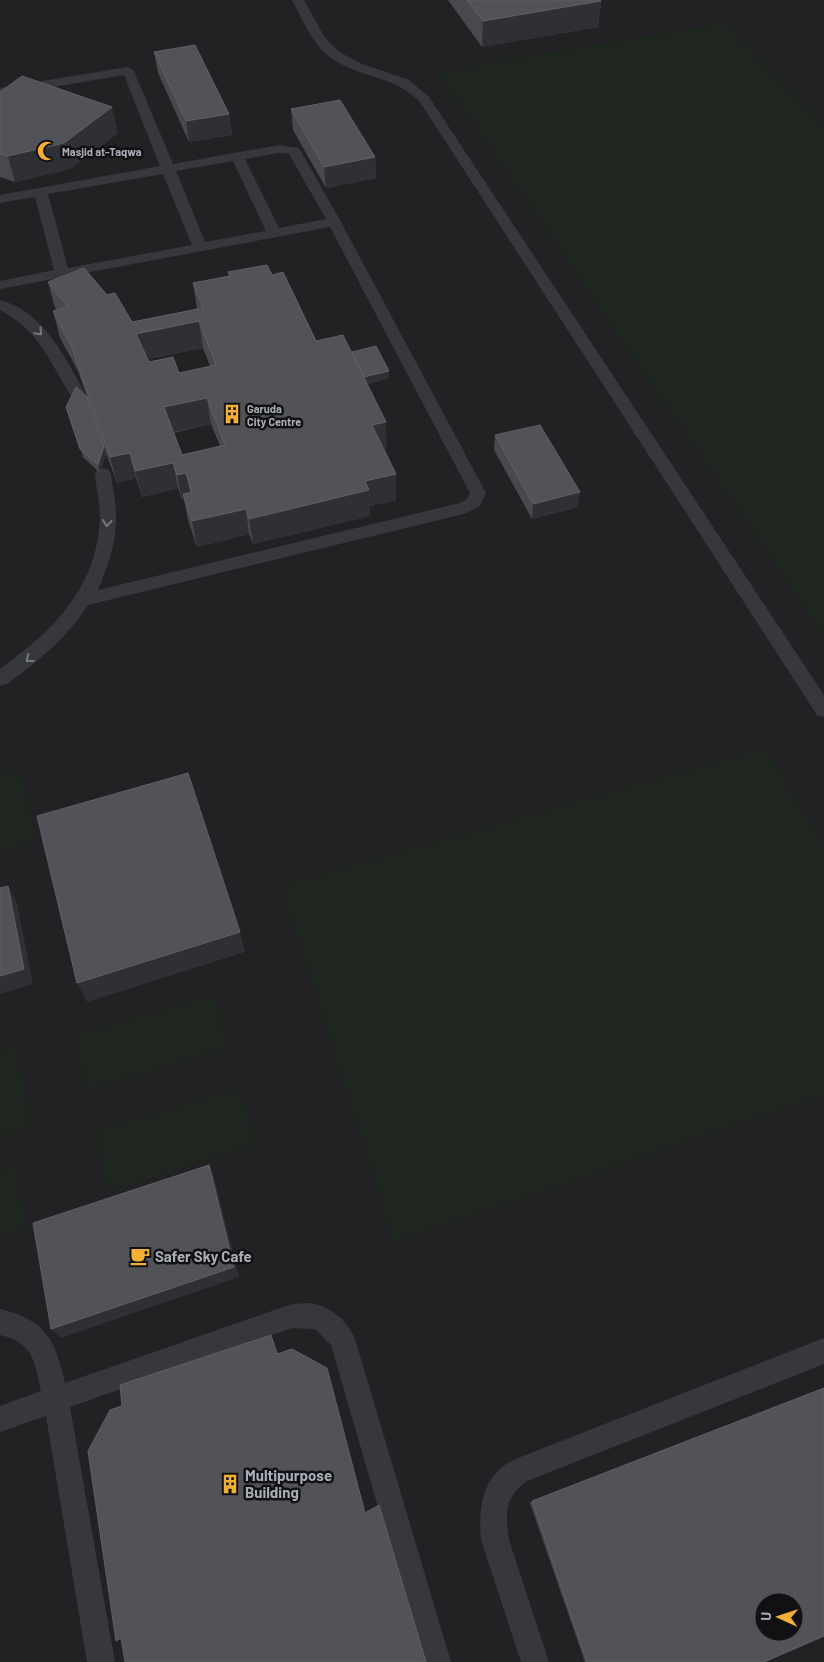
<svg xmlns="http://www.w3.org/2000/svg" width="824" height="1662" viewBox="0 0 824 1662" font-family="Barlow,sans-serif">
<rect width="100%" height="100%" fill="#161618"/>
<!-- built -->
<path fill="#222225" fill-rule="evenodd" d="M0 0H824V1662H0ZM764 1602H794V1632H764Z"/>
<!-- green -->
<g fill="#1e261f">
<path d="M724 23 824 127V636L438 72Z"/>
<path d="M765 748 824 845V1095L394 1242 281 886Z"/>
<path d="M20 769 36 841 0 851V775Z"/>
<path d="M215 995 228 1048 85 1090 76 1035Z"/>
<path d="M17 1047 31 1127 0 1136V1052Z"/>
<path d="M241 1088 256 1145 107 1191 96 1131Z"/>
<path d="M16 1166 26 1228 0 1235V1171Z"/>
</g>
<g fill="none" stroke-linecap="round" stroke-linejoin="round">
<!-- lane -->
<g fill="#37383d" fill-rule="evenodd">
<path d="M292 0H304L324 36 339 52 362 64 409 80 429 97 824 695V717L817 715 420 102C392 74 361 79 331 58 312 44 303 20 292 0Z"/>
<path d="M128 67 134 71 173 164 279 145 299 148 341 222 486 493 479 507 464 514 88 605C67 638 37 662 7 684L0 686V669C54 630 98 587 100 516 100 502 96 488 95 474L97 470 103 468 109 470 111 474C112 487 116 500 116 514 117 541 108 566 98 590L460 503 467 499 470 493 330 227 0 289V281L54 270 35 197 0 203V195L160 166 124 75 0 96V88ZM279 153 289 154 326 219 279 228 245 159ZM233 161 266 231 205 242 176 171ZM163 174 192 245 68 268 48 194Z"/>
<path d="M0 300C43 311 65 357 85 393L82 397H72C47 359 42 333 0 310Z"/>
<path d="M309 1303C330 1306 346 1319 355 1339L451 1662H423L331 1345 315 1329 292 1328 70 1407 115 1662H87L46 1416 0 1432V1406L41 1391C35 1362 33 1342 0 1335V1309C46 1320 55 1339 65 1383L292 1304Z"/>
<path d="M824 1338V1364L527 1481C503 1499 506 1513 509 1540L549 1662H521L481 1540C478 1506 483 1472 518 1458Z"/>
</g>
</g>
<!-- wall -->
<g fill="#47494d" fill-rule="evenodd">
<path d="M448 0H600L601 1 598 27 482 47Z"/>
<path d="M154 52 229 114 232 135 189 142 158 73Z"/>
<path d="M0 92 118 133 70 169 15 182 0 177Z"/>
<path d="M291 109 375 157 376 178 326 188 293 130Z"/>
<path d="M228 272 272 275 316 341 352 352 389 371V378L367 384 387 448 384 449 396 500 370 506V516L253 544 249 534 197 547 188 520 184 500H182L178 488 142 497 136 478 117 483 106 453 100 473 83 457 66 407 87 397 78 371 60 338 53 311 57 310 55 308 48 282 107 295 132 322 197 309 193 283 229 276ZM203 348 210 366 179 373 149 362 148 359ZM211 424 220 446 182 455 173 433Z"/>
<path d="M495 435 578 507 532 519 494 450Z"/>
<path d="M532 1501 764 1662H585L530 1503Z"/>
</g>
<!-- shaded-wall -->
<g fill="#2f3033">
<path d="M601 1 598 27 482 47 483 21Z"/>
<path d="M112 107 118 133 70 169 15 182 8 156Z"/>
<path d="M229 114 232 135 189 142 186 121Z"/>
<path d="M375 157 376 178 326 188 324 167Z"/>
<path d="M199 321 203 348 142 360 136 334Z"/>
<path d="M389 371V378L357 386 356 378Z"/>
<path d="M207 398 211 424 169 433 164 407Z"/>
<path d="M386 422 387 448 373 451 372 425Z"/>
<path d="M104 447 106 453 100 473 98 465Z"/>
<path d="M130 453 136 478 117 483 110 457Z"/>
<path d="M173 463 178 488 142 497 135 471Z"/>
<path d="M186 473 191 498 183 494 184 500H182L177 475Z"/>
<path d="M396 474V500L370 506V516L253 544 249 519 365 481Z"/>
<path d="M580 492 578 507 532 519 533 504Z"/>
<path d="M246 509 249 534 197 547 192 521Z"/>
<path d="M8 886 17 903 33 984 0 994V976Z"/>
<path d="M240 932 245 952 87 1002 77 983Z"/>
<path d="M209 1165 214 1177 239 1277 61 1338 51 1329Z"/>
<path d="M271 1335 276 1346 282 1363 277 1354Z"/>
</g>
<!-- building -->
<g fill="#525359" stroke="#5f6168" fill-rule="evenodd">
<path d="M467 0H600L601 1 483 21Z"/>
<path d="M195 45 229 114 186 121 154 52Z"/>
<path d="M22 76 112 107 64 143 8 156 0 154V92Z"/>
<path d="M340 100 375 157 324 167 291 109Z"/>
<path d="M267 265 272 275 283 272 316 341 343 335 386 422 372 425 396 474 365 481 369 490 249 519 246 509 192 521 183 494 192 492 186 473 177 475 173 463 135 471 130 453 110 457 71 345 53 311 68 307 48 282 84 268 107 295 115 293 132 322 203 308 193 283 230 276 228 272ZM199 321 216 365 179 373 173 357 149 362 136 334ZM207 398 225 445 182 455 164 407Z"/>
<path d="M376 346 389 371 364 377 352 352Z"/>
<path d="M76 387 87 397 104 446 98 465 80 449 66 407Z"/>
<path d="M540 425 580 492 533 504 495 435Z"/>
<path d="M188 773 240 932 77 983 37 816Z"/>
<path d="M8 886 24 969 0 976V888Z"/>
<path d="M209 1165 234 1267 51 1329 33 1223Z"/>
<path d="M271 1335 277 1354 292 1349 327 1368 365 1513 379 1505 426 1662H125L121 1638 116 1641 88 1451 110 1410 122 1406 120 1385Z"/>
<path d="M824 1388V1636L764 1662H587L532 1501ZM764 1602H794V1632H764Z"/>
</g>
<!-- one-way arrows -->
<defs><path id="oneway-chevron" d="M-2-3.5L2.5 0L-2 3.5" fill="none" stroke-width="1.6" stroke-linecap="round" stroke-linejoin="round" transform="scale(1.25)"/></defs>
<g stroke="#757881">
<use href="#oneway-chevron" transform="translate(39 332) rotate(46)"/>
<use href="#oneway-chevron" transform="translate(107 523) rotate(96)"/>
<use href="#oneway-chevron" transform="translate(29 659) rotate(143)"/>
</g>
<!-- icons -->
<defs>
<symbol id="mosque-bare" viewBox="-9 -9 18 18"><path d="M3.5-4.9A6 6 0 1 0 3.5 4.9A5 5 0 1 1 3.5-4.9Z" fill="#f2b134" stroke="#111113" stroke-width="2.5" paint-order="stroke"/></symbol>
<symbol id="building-bare" viewBox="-9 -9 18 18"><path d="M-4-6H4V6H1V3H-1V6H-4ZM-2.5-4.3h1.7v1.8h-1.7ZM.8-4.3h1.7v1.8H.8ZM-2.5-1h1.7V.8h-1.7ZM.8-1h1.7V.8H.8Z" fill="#f2b134" stroke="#111113" stroke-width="2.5" paint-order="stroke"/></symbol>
<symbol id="cafe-bare" viewBox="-9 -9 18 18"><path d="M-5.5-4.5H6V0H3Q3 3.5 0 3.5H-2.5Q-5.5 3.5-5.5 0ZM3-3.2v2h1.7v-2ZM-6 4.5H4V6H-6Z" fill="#f2b134" stroke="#111113" stroke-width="2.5" paint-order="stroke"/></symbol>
</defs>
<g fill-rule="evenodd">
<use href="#mosque-bare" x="33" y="137" width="28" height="28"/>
<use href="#building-bare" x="218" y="400" width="28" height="28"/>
<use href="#cafe-bare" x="126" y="1242" width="28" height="28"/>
<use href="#building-bare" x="216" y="1470" width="28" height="28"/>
</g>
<g text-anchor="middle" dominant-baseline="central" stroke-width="5" stroke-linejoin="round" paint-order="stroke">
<!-- far-poi labels -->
<g font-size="11" font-weight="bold" fill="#a8adb8" stroke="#111113" text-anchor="start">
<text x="62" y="151">Masjid at-Taqwa</text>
<text x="247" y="408">Garuda<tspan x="247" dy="13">City Centre</tspan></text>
</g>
<!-- near-poi labels -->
<g font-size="15" font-weight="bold" fill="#a8adb8" stroke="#111113" text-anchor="start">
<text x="155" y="1256">Safer Sky Cafe</text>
<text x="245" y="1475">Multipurpose<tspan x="245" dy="17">Building</tspan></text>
</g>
</g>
<!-- north arrow -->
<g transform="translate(779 1617) rotate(273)"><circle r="24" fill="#111113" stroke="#4d4f55"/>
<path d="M0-4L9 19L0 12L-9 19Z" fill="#f2b134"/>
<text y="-8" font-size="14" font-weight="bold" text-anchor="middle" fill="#a8adb8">U</text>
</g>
</svg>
